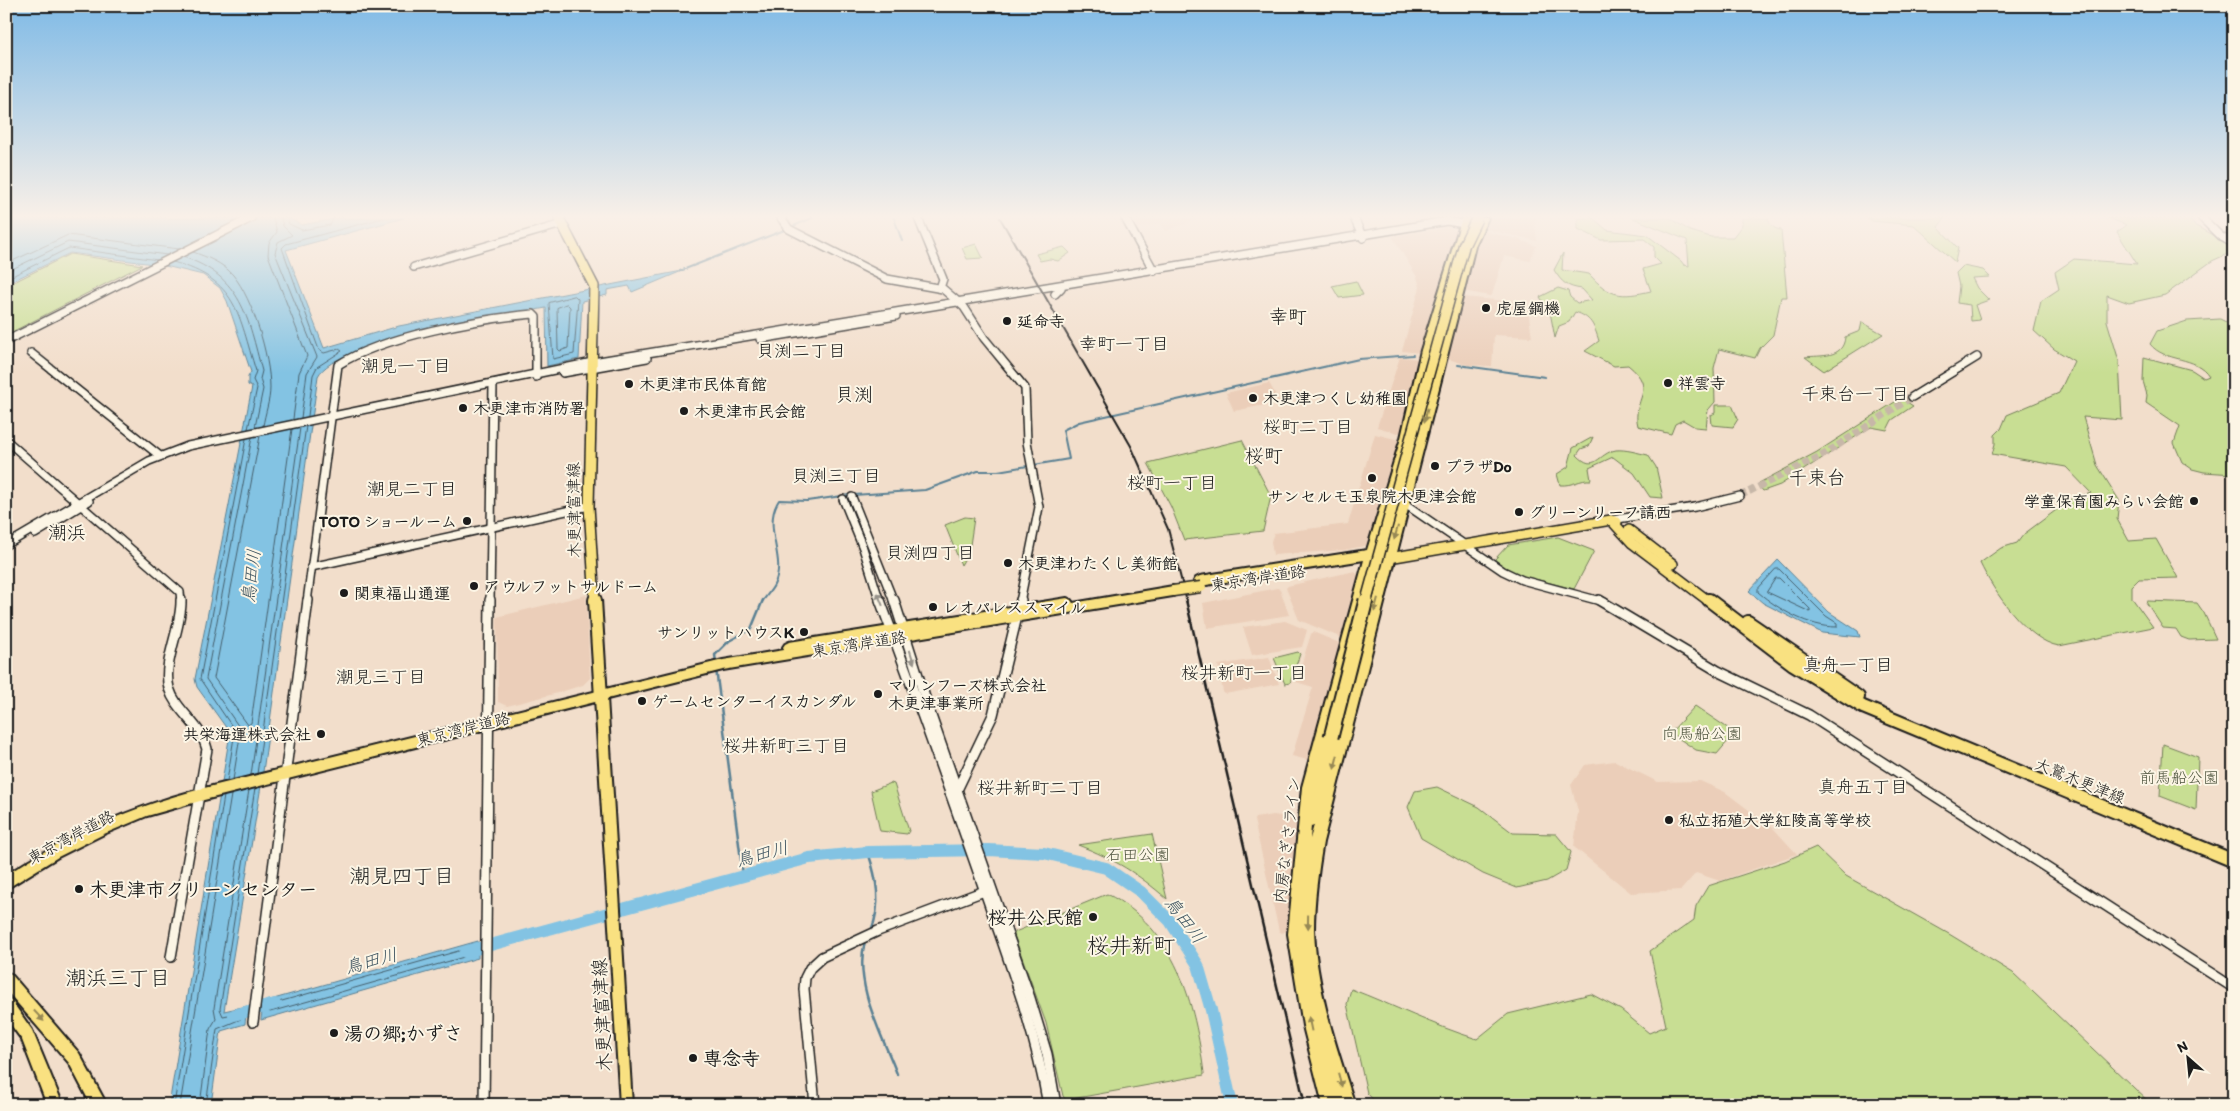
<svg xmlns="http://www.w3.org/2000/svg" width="2240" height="1111" viewBox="0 0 2240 1111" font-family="Itim,'Klee One',sans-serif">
<rect width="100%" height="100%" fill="#f2decb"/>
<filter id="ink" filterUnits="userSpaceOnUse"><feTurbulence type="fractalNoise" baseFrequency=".02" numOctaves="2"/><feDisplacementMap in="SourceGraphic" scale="10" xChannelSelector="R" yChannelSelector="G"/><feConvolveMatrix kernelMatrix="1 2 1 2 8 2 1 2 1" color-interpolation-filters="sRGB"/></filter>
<g filter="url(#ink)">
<!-- built -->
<g fill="#ebceb9">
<path d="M1130 218H1200L1166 231 1160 223 1136 228Z"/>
<path d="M1490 218H1537L1535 224 1537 241 1484 229 1483 228Z"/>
<path d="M1450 227 1458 232 1421 353 1402 351 1420 287 1417 277 1392 236Z"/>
<path d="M1482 231 1518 239 1536 246 1530 261 1504 256 1492 295 1490 296 1463 291 1480 232Z"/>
<path d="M1463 297 1527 303 1532 337 1494 335 1492 366 1468 365 1448 359 1445 357 1461 298Z"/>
<path d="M1400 357 1419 359 1422 362 1401 432 1398 433 1377 427Z"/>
<path d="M1269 383 1280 402 1234 411 1226 393Z"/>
<path d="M1375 434 1399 440 1372 540 1368 545 1345 550 1273 555 1271 541 1274 533 1348 524Z"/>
<path d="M1355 571 1361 579 1345 636 1342 638 1299 620 1286 588 1288 586Z"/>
<path d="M1277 588 1280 589 1289 615 1207 628 1203 603Z"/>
<path d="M586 595 590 678 583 685 554 694 507 706 498 702 497 617Z"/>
<path d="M1285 621 1307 630 1302 647 1252 655 1243 627Z"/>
<path d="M1313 632 1342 644 1311 761 1292 756 1313 687 1296 682 1311 634Z"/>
<path d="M1269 657 1279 684 1225 694 1223 692 1218 665Z"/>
<path d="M1615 761 1658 782 1700 781 1725 792 1774 829 1797 854 1720 881 1696 873 1681 890 1631 893 1574 847 1578 811 1571 785 1585 765Z"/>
<path d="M1273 815 1298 818 1291 888V929L1282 933 1279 931 1254 820 1255 818Z"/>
</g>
<!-- green -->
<g fill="#c8de93" stroke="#727d58">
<path d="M1578 218H1593L1607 230 1647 235 1681 261 1684 265 1689 266 1687 240 1633 218H1670L1690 231 1711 237H1733L1742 225V218H1768C1769 225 1774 229 1781 230L1787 297H1781L1773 335 1760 348 1755 358 1719 349 1714 368 1715 402 1708 410 1706 428 1695 427 1683 420 1675 424 1671 434 1638 426C1631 399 1659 390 1628 365L1614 366 1585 351 1599 341C1594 325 1591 317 1575 312L1569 322 1559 326 1555 338 1550 312 1540 297 1558 288 1568 291 1570 297 1577 303 1592 300 1582 289C1567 287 1562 283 1554 270L1563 253 1562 270 1589 274C1610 297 1620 298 1651 291L1643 269 1661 264 1654 257V247L1644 239 1601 240 1578 229Z"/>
<path d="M1867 218H1945L1938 227 1958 248 1955 262 1914 225 1872 221Z"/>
<path d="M2107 218H2189L2194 225 2234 247V251L2212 261 2165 295 2129 303 2107 295V321L2119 361 2122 420 2083 417 2097 465 2119 500 2117 519 2129 541 2156 539 2178 578 2139 579 2132 586V598L2153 627 2059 646C2027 641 1993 591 1980 563L2001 548 2017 543 2024 534 2071 499 2091 493 2066 467 1992 454 1995 444V435L2001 429 2007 415 2059 393 2074 361 2054 349 2034 331 2041 301 2059 289 2055 272 2074 259 2137 264 2117 232 2127 225Z"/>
<path d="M976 244 983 258 967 259 962 248Z"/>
<path d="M1064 247 1070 253 1058 261 1050 259 1040 261 1036 254Z"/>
<path d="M70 254 142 265 6 335V286Z"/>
<path d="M1963 266 1983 270 1990 277 1972 278 1977 288 1989 300 1975 305 1980 320 1971 321 1970 305 1957 303 1959 286 1956 273Z"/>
<path d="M1356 281 1363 295 1339 298 1332 286Z"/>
<path d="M2220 319 2234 326V474L2204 472 2192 469 2182 462 2174 443 2180 426 2146 403 2147 395 2143 381 2144 357 2192 370 2204 378 2209 376C2196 355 2165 363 2150 344L2157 331 2187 321Z"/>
<path d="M1862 322 1883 334 1824 371 1805 357C1821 355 1843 359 1845 337L1860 331Z"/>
<path d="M1901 398 1913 406 1892 420 1887 430 1871 427 1780 485 1763 491 1758 485 1759 483 1817 452Z"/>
<path d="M1715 405H1732L1738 419 1733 427 1712 425 1711 415 1715 413Z"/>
<path d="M1593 437 1589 446 1581 449 1577 455C1595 474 1598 453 1616 450 1626 449 1638 453 1648 455L1656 467 1663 498 1650 497 1634 473 1613 457 1589 468 1591 480C1580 479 1573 486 1560 485L1557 474 1568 467 1573 448Z"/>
<path d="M1242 440 1271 496 1263 531 1184 540 1171 507 1148 463Z"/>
<path d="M965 517 974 518 969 552 961 565 945 525Z"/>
<path d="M1558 537 1594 551 1574 589 1519 575 1497 563 1495 559 1508 545Z"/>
<path d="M2148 601 2197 603 2204 613 2216 639 2189 640 2181 637 2176 629 2163 628 2146 602Z"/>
<path d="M1298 652 1300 654 1290 683 1285 684 1274 658Z"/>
<path d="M1695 706 1735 733 1717 754 1696 750 1672 734 1671 732Z"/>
<path d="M2163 744 2198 757 2196 810 2160 796Z"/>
<path d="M891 783 894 784 909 831 907 834 880 831 871 791Z"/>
<path d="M1437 787 1479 807 1513 833 1556 834 1571 852 1566 870 1547 881 1517 888 1483 874 1421 838 1408 807 1415 791Z"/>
<path d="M1152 834 1167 899C1137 873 1116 860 1078 845Z"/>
<path d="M1816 847 1846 876 1949 934 2013 973 2152 1105H1378L1367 1093 1347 1004 1351 989C1393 1005 1434 1026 1477 1039L1508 1014 1591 994 1621 1010 1649 1033 1666 1026 1650 951 1694 920 1696 906 1708 886 1785 861Z"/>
<path d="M1107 894C1176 928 1195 1004 1204 1073V1075L1066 1100 1063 1096 1046 1023 1014 935 1015 932Z"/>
</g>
<!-- water -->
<g fill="#83c3e3" stroke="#5a8093">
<path d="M6 218H288L302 225 339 218H404L286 250 324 348 399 326 682 271 632 292 629 286 607 290V295L582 301 579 359 547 366 546 308C503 316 336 341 318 376L261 786 224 1011 247 1006 245 1024 221 1031 211 1105H169L230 733 197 687 195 679 252 387 248 385V377L251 372 227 301 220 288 203 275 161 265 70 253 6 284Z"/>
<path d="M1778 560 1829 612 1858 631 1860 637 1822 633 1763 603 1749 591Z"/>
<path d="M478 941V958L261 1020 263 1002Z"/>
</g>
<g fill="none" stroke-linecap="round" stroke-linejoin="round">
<!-- shore -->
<g stroke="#455f6c" stroke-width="1">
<path d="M273 218 277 232 269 243 268 255 307 356 299 373 293 419"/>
<path d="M281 218 283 226 292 235 278 242 275 253 317 357 307 373 301 418"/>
<path d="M287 218 289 224 302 230 330 225 334 218"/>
<path d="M193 252C207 257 223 263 233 275 253 299 270 357 270 388 270 401 265 413 263 426"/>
<path d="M183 257C242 276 248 318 262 371L260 379 263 389 255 427"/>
<path d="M173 262C238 280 238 314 256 371L253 380 257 388 248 429"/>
<path d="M6 264 68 235 179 249"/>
<path d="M6 272 68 242 167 255"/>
<path d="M6 279 69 248 158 260"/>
<path d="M575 296 578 299 574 354 553 359 549 303Z"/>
<path d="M567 304 570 307 568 348 560 351 558 349 557 308Z"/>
<path d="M308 416 313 375 317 367 342 351 339 349 324 353 319 350 282 248 286 244 383 218"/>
<path d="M260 436 214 678 248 725 251 723 292 429"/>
<path d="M1776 569H1779L1826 616 1837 623V627C1809 627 1779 610 1758 592V589Z"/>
<path d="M1776 578H1779L1810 609V612L1767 592Z"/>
<path d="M257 774 306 426"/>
<path d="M251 775 300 428"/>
<path d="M233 780 241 730 206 679 252 437"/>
<path d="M227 781 235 731 200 679 246 439"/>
<path d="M470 948 473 950 471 955 270 1012 267 1010 269 1005Z"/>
<path d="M174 1105 224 796"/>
<path d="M180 1105 231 795"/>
<path d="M200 1105 210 1029 216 1019 214 1008 249 790"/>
<path d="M206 1105 217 1029 241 1019 239 1013 223 1016 220 1009 255 788"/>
</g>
<!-- stream-far1 -->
<g stroke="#5a8093" stroke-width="2">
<path d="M894 218 902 241"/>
<path d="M791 227 812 218"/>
<path d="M680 271 787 229"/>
<path d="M1458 365 1545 377"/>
<path d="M854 495 925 490 978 471H998L1069 459 1063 430 1079 422 1359 359 1413 355"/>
<path d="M762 602C766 596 771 591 774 585 788 558 761 528 779 500L807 501 849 495"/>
</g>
<!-- stream -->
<g stroke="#5a8093" stroke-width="2.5">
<path d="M716 662 715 655 729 641 751 629 763 600"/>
<path d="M716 669 743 875"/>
<path d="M868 852C877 879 882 904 871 931"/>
<path d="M865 941C853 985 882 1034 897 1074"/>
</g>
<!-- river -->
<g stroke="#83c3e3" stroke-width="12">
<path d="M465 952 809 858 868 852 989 850 1044 853 1106 868 1141 892 1170 921 1198 965 1211 1010 1232 1105"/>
<path d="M234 1015 275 1004"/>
</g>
<!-- minor-tunnel -->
<path stroke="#c7b7a8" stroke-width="7" stroke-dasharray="7 3" stroke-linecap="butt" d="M1740 496 1823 455 1912 397"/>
<defs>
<g id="minor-far1">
<path d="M781 218 789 229 887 279 943 289 964 307 984 338 1025 388 1027 442 1039 507 1020 602"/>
<path d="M918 218 943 279 940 288"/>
<path d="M1125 218 1154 271"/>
<path d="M1354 218 1363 238"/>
<path d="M2202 218 2220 236 2234 244"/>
<path d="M414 267 562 224"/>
<path d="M1055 294 1061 288"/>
<path d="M760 339 896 316"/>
<path d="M6 341 251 218"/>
<path d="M31 353 160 456"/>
<path d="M563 373 647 358"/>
<path d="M1912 397 1977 357"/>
<path d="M6 440 180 592 181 602"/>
<path d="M852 497 894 602"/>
<path d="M843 499 863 548 880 602"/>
<path d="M1405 504 1503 571 1522 580 1604 602"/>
<path d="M1611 520 1695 507 1740 496"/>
<path d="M35 534 89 501"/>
<path d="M6 545 149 461 188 446 593 362 1447 221 1470 225"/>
<path d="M311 567 589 506"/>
<path d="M307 602 338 365C383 336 479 319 533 314L536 317V377"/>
<path d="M490 602 493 383"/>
</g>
<g id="minor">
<path d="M880 600C915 694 949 789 982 883 1007 956 1035 1028 1048 1105"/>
<path d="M894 600 929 710 1030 998 1047 1054 1056 1105"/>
<path d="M1599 600 1718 671 1809 715 2234 988"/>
<path d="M950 793 957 790 993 715 1021 600"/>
<path d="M171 957 207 749C201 724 176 712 169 688 162 662 182 628 181 600"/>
<path d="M253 1022 308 600"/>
<path d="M484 1105 490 600"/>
<path d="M815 1105 804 989 805 978 810 968 822 957 878 931 987 890"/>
</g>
<g id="major-far1">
<path d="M559 218 594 286 589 506 595 602"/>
<path d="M1611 520 1632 543 1710 602"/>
<path d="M1629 530 1673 564"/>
<path d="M1389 558 1611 520 1617 522"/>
</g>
<g id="major">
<path d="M595 600 626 1105"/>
<path d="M1709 600 1793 664 1863 707 2234 861"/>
<path d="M1748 622 1858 697"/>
</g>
<g id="highway">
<path d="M1462 218H1470L1431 350 1411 438 1378 549 1384 553 1382 556 1376 558 1329 732 1335 733 1337 736 1467 246 1480 218H1488L1475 246 1463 294 1323 842C1318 871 1314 900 1314 930 1316 989 1337 1049 1355 1105H1339L1335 1090 1339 1105H1323L1303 1026 1288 934 1302 787 1364 560 1200 586 1196 584 1194 581 1196 578 1200 576 1367 550 1401 438 1421 350ZM1314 825 1310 839 1311 826Z"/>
<path d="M1173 586 1177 588 1179 591 1177 594 1173 596 723 670 200 801 147 816 104 834 58 857 6 889V875C67 835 130 808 200 789L723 660 784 650 783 647 785 644 789 642 1067 598 1071 600 1073 603Z"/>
<path d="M6 972 11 974 79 1053 107 1105H91L69 1063 6 990Z"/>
<path d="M6 998 11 1000 32 1030 63 1105H47L22 1040 6 1018Z"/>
</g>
</defs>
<!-- minor-far1 casing -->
<use href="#minor-far1" stroke="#1c1c1c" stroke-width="10"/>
<!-- minor casing -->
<use href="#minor" stroke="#1c1c1c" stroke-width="12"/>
<!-- major-far1 casing -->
<use href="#major-far1" stroke="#1c1c1c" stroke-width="12"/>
<!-- major casing -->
<use href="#major" stroke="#1c1c1c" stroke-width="16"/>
<!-- highway casing -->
<use href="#highway" stroke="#1c1c1c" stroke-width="4"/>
<!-- minor-far1 -->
<use href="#minor-far1" stroke="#fcf5e5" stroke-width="7"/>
<!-- minor -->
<use href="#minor" stroke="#fcf5e5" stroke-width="9"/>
<!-- major-far1 -->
<use href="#major-far1" stroke="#f9e181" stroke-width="9"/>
<!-- major -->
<use href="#major" stroke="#f9e181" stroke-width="12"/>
<!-- highway -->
<use href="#highway" fill="#f9e181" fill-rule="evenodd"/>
<!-- rail-far1 -->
<path stroke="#1c1c1c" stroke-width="2" d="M1000 218 1131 446 1168 529 1187 602"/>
<!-- rail -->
<path stroke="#1c1c1c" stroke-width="2.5" d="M1186 600 1305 1105"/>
<defs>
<g id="highway-bridge-far1">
<path d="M1173 591 1201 587"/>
<path d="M1366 602 1464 245 1477 218"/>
</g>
<path id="highway-bridge" d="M1331 737 1366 600"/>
</defs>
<!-- highway-bridge-far1 casing -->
<use href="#highway-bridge-far1" stroke="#1c1c1c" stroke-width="13" stroke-linecap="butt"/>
<!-- highway-bridge casing -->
<use href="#highway-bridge" stroke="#1c1c1c" stroke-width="17" stroke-linecap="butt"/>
<!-- highway-bridge-far1 -->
<use href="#highway-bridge-far1" stroke="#f9e181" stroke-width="10"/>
<!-- highway-bridge -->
<use href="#highway-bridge" stroke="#f9e181" stroke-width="13"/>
</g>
<!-- one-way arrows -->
<defs><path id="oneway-solid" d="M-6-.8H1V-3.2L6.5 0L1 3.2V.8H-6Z" transform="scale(1.25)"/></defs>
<g fill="#968854">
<use href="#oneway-solid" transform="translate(1426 415) rotate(104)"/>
<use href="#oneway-solid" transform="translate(1396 533) rotate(106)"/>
<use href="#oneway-solid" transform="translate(1376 605) rotate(105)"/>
<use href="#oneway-solid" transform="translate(1336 762) rotate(104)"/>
<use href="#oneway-solid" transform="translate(1308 922) rotate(91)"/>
<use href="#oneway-solid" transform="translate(39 1016) rotate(47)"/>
<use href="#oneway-solid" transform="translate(1310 1024) rotate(-102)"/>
<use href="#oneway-solid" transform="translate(1340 1080) rotate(75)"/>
</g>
<g fill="#97938b">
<use href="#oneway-solid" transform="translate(880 599) rotate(-112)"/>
<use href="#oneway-solid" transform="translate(912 657) rotate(72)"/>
</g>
</g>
<!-- sky -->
<linearGradient id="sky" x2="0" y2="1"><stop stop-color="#7fbae6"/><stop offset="0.58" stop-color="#f9f0e8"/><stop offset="1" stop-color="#f9f0e8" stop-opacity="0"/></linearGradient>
<rect width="2240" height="373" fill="url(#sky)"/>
<!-- markers -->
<g fill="#1c1c1c" stroke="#fcf5e5" stroke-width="2">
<circle cx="1486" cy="308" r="5"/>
<circle cx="1007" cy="321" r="5"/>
<circle cx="1668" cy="383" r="5"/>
<circle cx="629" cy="384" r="5"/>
<circle cx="1253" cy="398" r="5"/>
<circle cx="463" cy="408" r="5"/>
<circle cx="684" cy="411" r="5"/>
<circle cx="1435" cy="466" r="5"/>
<circle cx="1372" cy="478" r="5"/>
<circle cx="2194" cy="501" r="5"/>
<circle cx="1519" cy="512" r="5"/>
<circle cx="467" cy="521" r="5"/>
<circle cx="1008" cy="563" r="5"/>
<circle cx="474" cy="586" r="5"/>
<circle cx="344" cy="593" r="5"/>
<circle cx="933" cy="607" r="5"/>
<circle cx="804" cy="632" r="5"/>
<circle cx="878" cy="694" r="5"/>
<circle cx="642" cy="701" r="5"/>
<circle cx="321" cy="734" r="5"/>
<circle cx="1669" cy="820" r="5"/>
<circle cx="79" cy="889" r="5"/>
<circle cx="1093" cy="917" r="5"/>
<circle cx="334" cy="1033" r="5"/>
<circle cx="693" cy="1058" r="5"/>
</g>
<g text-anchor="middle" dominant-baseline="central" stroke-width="4" stroke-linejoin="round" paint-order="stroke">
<!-- poi labels -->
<g font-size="16" font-weight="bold" fill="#1c1c1c" stroke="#fcf5e5" text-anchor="start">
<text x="1496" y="308">虎屋鋼機</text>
<text x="1017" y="321">延命寺</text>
<text x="1678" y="383">祥雲寺</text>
<text x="639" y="384">木更津市民体育館</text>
<text x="1263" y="398">木更津つくし幼稚園</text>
<text x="473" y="408">木更津市消防署</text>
<text x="694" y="411">木更津市民会館</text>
<text x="1445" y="466">プラザDo</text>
<text x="1372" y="496" text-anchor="middle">サンセルモ玉泉院木更津会館</text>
<text x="2184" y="501" text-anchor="end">学童保育園みらい会館</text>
<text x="1529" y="512">グリーンリーフ請西</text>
<text x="457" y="521" text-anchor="end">TOTO ショールーム</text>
<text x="1018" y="563">木更津わたくし美術館</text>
<text x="484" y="586">アウルフットサルドーム</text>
<text x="354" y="593">関東福山通運</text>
<text x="943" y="607">レオパレススマイル</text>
<text x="794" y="632" text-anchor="end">サンリットハウスK</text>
<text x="888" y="685">マリンフーズ株式会社<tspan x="888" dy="18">木更津事業所</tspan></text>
<text x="652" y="701">ゲームセンターイスカンダル</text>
<text x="311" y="734" text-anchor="end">共栄海運株式会社</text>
<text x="1679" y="820">私立拓殖大学紅陵高等学校</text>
</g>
<!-- street labels -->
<g font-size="16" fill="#1c1c1c" stroke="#fcf5e5">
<text transform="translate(574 510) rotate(-91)">木更津富津線</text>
<text transform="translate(1258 578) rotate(-9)">東京湾岸道路</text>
<text transform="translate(859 644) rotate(-9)">東京湾岸道路</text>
<text transform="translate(463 729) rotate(-14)">東京湾岸道路</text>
<text transform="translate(2080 781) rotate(22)">大鷲木更津線</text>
<text transform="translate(71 837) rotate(-28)">東京湾岸道路</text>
<text transform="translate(1287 840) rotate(-83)">内房なぎさライン</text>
</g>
<!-- park labels -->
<g font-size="16" fill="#505640" stroke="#fcf5e5">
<text x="1702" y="733">向馬船公園</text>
<text x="2179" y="777">前馬船公園</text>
<text x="1138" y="854">石田公園</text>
</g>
<!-- neighbourhood labels -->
<g font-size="18" fill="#1c1c1c" stroke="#fcf5e5">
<text x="1124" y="344">幸町一丁目</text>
<text x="801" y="351">貝渕二丁目</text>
<text x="406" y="366">潮見一丁目</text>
<text x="1855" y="394">千束台一丁目</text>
<text x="1308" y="427">桜町二丁目</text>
<text x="836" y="476">貝渕三丁目</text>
<text x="1172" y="483">桜町一丁目</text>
<text x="412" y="489">潮見二丁目</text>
<text x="930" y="553">貝渕四丁目</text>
<text x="1848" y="665">真舟一丁目</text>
<text x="1244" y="673">桜井新町一丁目</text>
<text x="381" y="677">潮見三丁目</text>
<text x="786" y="746">桜井新町三丁目</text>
<text x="1863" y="787">真舟五丁目</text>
<text x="1040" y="788">桜井新町二丁目</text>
</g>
<!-- water labels -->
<g font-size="18" font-style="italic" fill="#405662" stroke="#fcf5e5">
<text transform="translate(251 576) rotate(-83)">鳥田川</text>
<text transform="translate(762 854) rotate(-15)">鳥田川</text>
<text transform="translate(1185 920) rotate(53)">鳥田川</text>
<text transform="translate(371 961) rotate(-15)">鳥田川</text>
</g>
<!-- quarter labels -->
<g font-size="19" fill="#1c1c1c" stroke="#fcf5e5">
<text x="1288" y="316">幸町</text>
<text x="854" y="394">貝渕</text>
<text x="1264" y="455">桜町</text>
<text x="1817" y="477">千束台</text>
<text x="67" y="532">潮浜</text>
</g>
<!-- near-poi labels -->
<g font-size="19" font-weight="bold" fill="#1c1c1c" stroke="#fcf5e5" text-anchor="start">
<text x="89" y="889">木更津市クリーンセンター</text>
<text x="1083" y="917" text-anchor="end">桜井公民館</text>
<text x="344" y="1033">湯の郷;かずさ</text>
<text x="703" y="1058">専念寺</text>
</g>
<!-- near-street labels -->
<g font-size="19" fill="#1c1c1c" stroke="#fcf5e5">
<text transform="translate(602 1015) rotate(-93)">木更津富津線</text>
</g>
<!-- near-neighbourhood labels -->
<g font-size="21" fill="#1c1c1c" stroke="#fcf5e5">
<text x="402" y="875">潮見四丁目</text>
<text x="118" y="977">潮浜三丁目</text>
</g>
<!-- near-quarter labels -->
<g font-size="22" fill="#1c1c1c" stroke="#fcf5e5">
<text x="1131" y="945">桜井新町</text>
</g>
</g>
<!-- margin -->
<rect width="2240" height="1111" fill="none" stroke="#fcf5e5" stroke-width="25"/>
<rect x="12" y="12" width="2215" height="1086" fill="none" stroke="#1c1c1c" stroke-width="2" filter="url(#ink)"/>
<!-- north arrow -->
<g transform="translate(2188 1058) rotate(333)" stroke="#fcf5e5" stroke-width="4" paint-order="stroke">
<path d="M0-4L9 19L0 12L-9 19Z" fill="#1c1c1c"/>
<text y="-8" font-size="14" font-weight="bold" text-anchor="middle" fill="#1c1c1c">N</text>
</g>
</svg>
